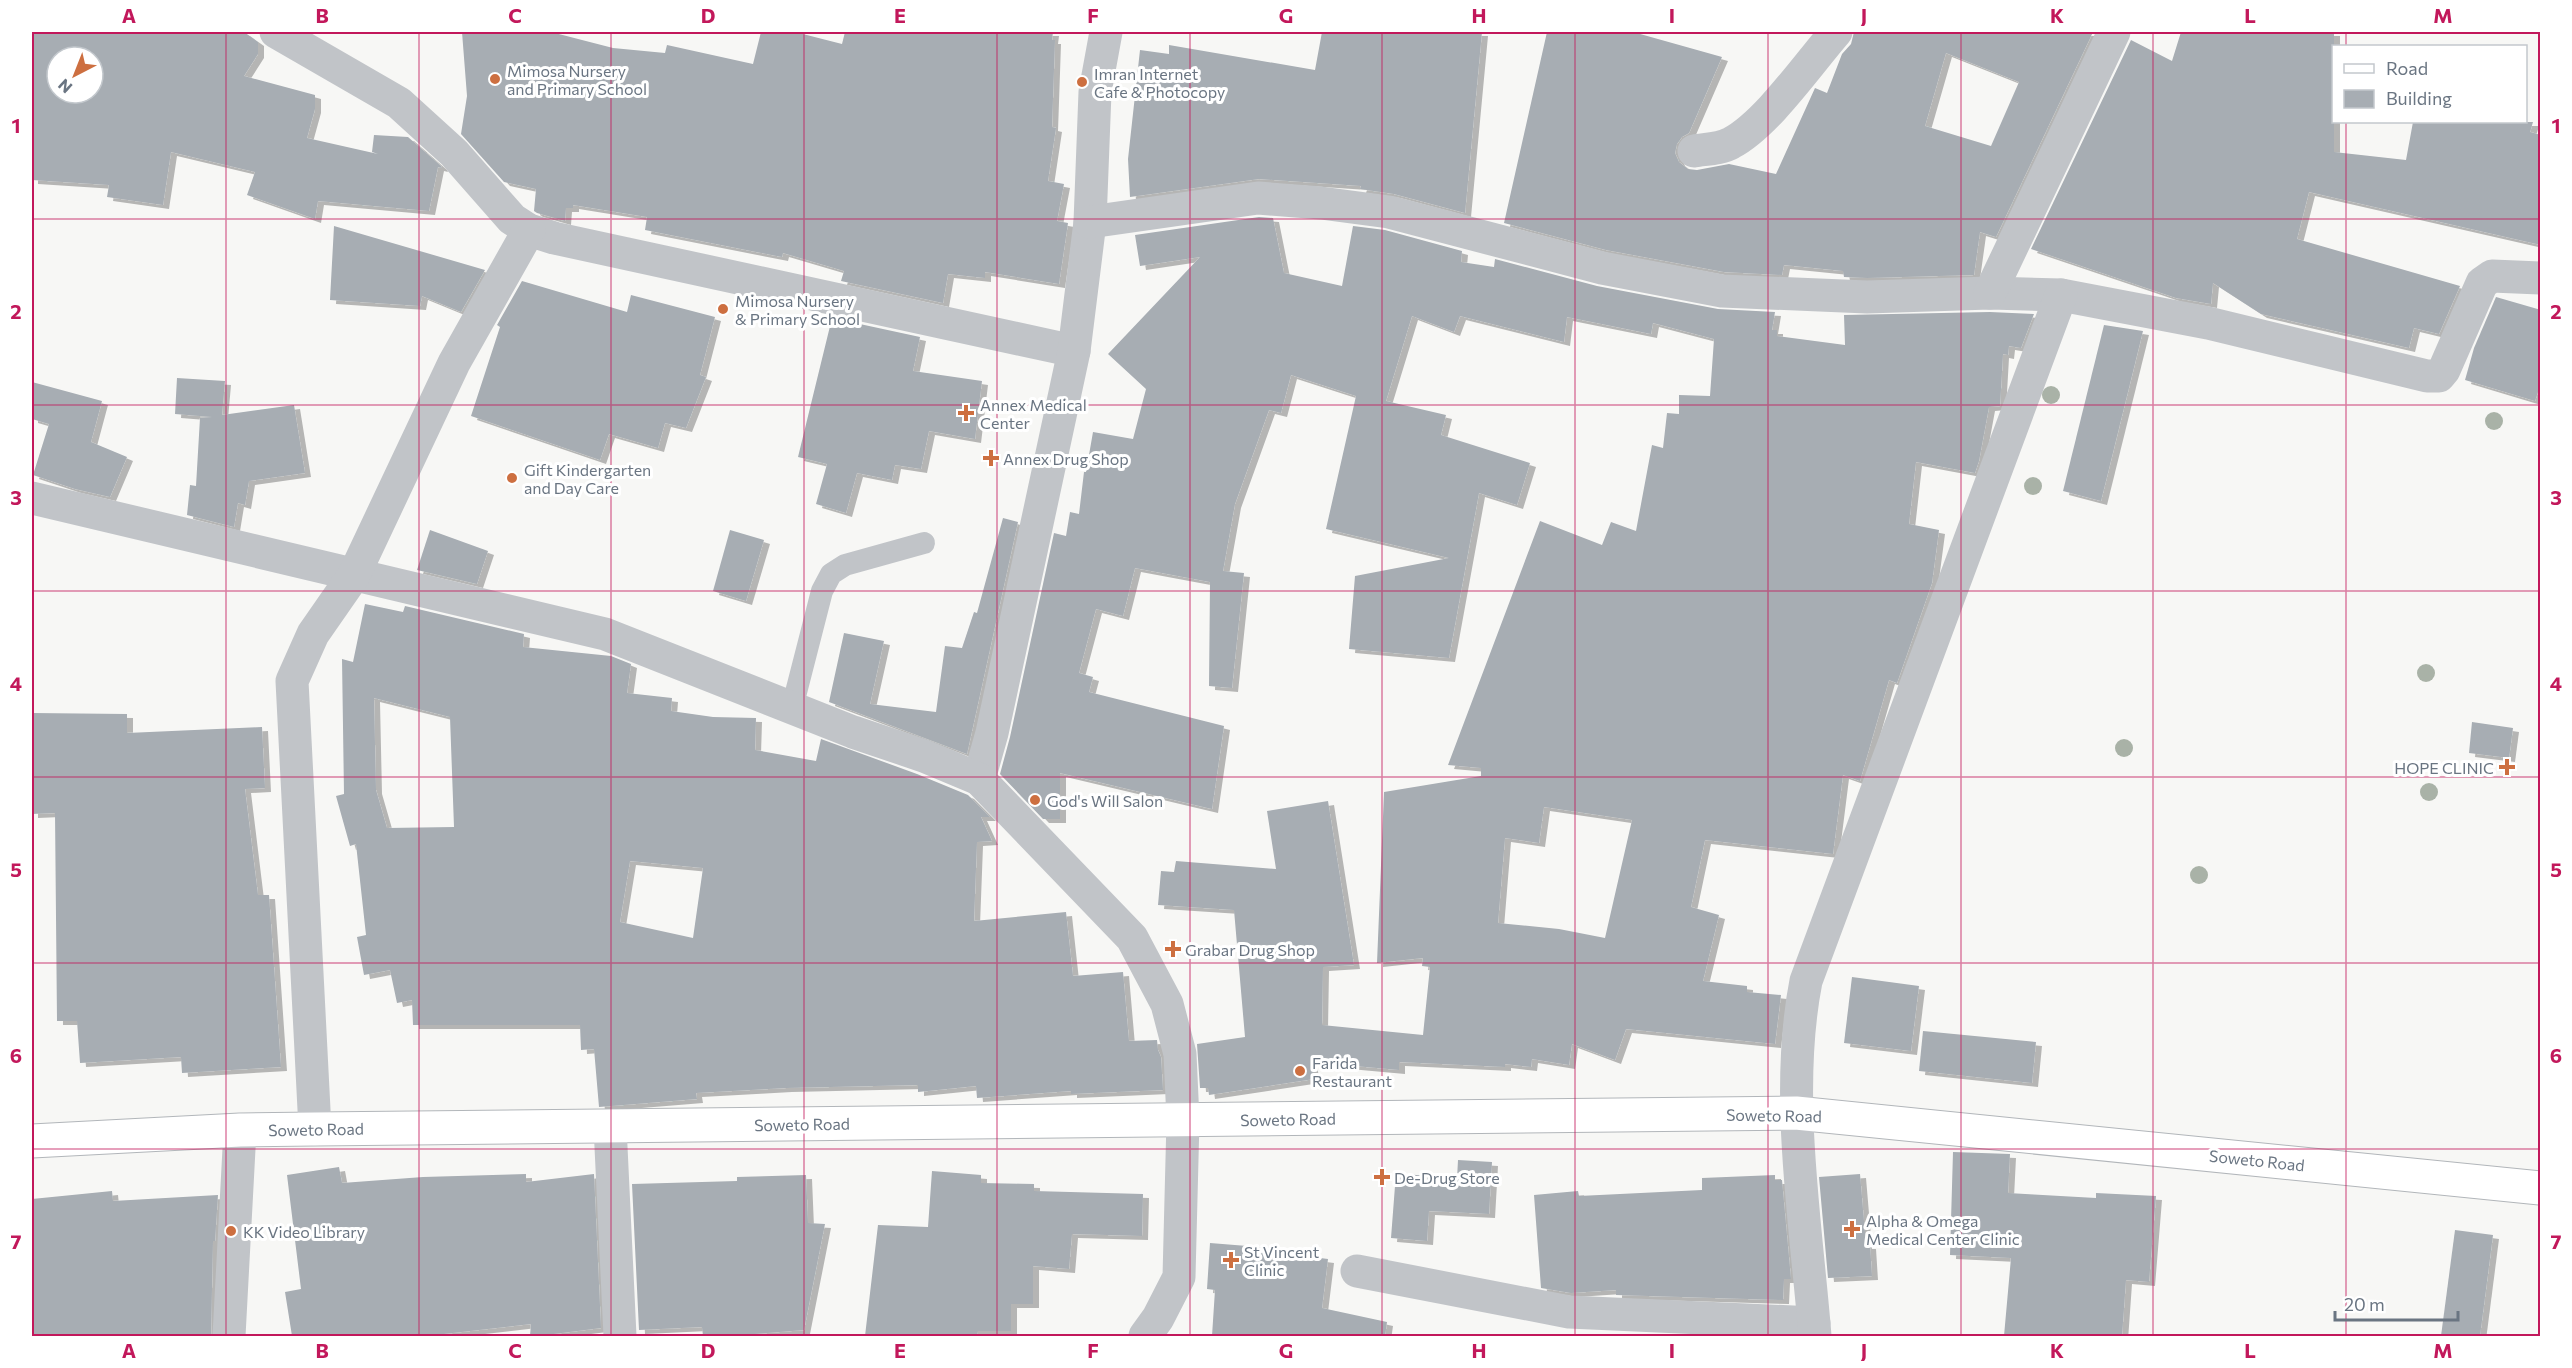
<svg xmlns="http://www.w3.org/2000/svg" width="2572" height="1368" viewBox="0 0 2572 1368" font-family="Commissioner,sans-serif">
<defs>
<filter id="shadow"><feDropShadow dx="6" dy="4" stdDeviation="0" flood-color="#0004"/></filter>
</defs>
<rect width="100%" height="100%" fill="#f7f7f5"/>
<!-- building -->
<g fill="#a7adb3" fill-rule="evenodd" filter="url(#shadow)">
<path d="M32 32H244L258 42V54L244 76 315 95V109L307 138 378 154 372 152 374 135 408 137 441 166 442 168 438 167 429 211 318 201 315 219 247 195 255 172 171 152 163 205 107 197 109 185 32 180ZM57 57H93V93H57Z"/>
<path d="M462 32H551L613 48 665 53 667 45 753 64 761 32H795L842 44 845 32H1053L1052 40H1055L1052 127 1056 128 1048 181 1064 184 1057 221 1068 223 1059 284 985 272V278L948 274 943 303 841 281 844 271 783 253 782 257 645 230 647 217 573 205V208H566L565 221 537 213 534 211 536 189 504 182 461 134 467 96Z"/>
<path d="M1322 32H1482L1465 213 1394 194 1360 189 1361 186 1259 179 1130 197 1128 159 1140 50 1169 54V45L1315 70Z"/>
<path d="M1547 32H1633L1722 57 1689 133 1682 137 1677 144 1675 153 1679 162 1688 169 1697 170 1729 164 1776 174 1815 88 1827 93 1842 54 1851 44 1854 32H2093L1996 237 1980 232 1974 275 1867 278 1844 277 1843 271 1784 265 1782 275 1724 272 1606 250 1504 223ZM1946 53 2019 82 1991 146 1925 126Z"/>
<path d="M2181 32H2334V152L2406 160 2413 122H2533L2530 132 2541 135V245L2309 192 2297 239 2460 286 2439 334 2414 328 2409 348 2261 314 2213 283 2211 304 2176 298 2031 249 2131 40 2172 61Z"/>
<path d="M1259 217 1273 218 1284 273 1342 286 1353 226 1385 230 1462 251 1461 262 1494 267 1495 259 1597 286 1718 309 1775 312 1772 330H1777V336L1845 345 1844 315 1990 312 2034 314 2021 348 2009 346 2008 355 2003 354 2000 406 1989 407 1979 461 1975 473 1916 462 1909 524 1939 530 1932 583 1897 683 1889 680 1860 781 1843 775 1833 854 1705 840 1691 907 1719 915 1703 981 1747 986V992L1781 995 1775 1044 1626 1029 1615 1060 1572 1044 1569 1065 1532 1059 1531 1067 1505 1064V1067L1399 1062V1070L1311 1062 1314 1079 1209 1095 1208 1088H1200L1197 1044 1245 1037 1234 910 1158 905 1161 871 1174 872 1176 861 1276 869 1267 811 1328 801 1354 965 1323 967 1322 1025 1423 1035 1430 967 1422 966 1423 958 1377 963 1384 792 1481 776V768L1448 765 1540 521 1602 545 1611 522 1636 531 1652 445 1663 448 1667 413 1679 414V395L1710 396 1714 339 1653 323 1651 334 1567 317 1564 342 1460 316 1454 332 1412 316 1386 401 1446 415 1441 435 1530 463 1517 505 1479 493 1449 658 1349 649 1355 576 1449 558 1326 529 1356 396 1291 375 1281 413 1269 410 1235 504 1223 571 1244 573 1232 688 1209 686 1210 582 1135 568 1123 616 1096 609 1079 673 1093 677 1089 692 1224 726 1212 809 1060 773V819H1043L1000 774 1010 737 1054 533 1066 536 1070 512 1079 514 1084 472H1086L1093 432 1133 439 1146 389 1108 354 1200 257 1140 266 1135 235ZM1544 807 1632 820 1605 938 1559 929 1498 923 1505 838 1539 843Z"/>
<path d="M334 226 485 270 461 312 422 296 420 306 330 300Z"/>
<path d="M522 281 627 312 631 295 715 317 700 375 706 377 686 428 665 423 658 448 609 434 600 460 471 416 500 327 497 325Z"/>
<path d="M2496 297 2541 310V383L2535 401 2465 380 2474 348Z"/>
<path d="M832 318 920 337 913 371 982 381 975 439 929 431 921 469 895 465 892 480 857 473 846 513 816 504 827 464 798 457Z"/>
<path d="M2104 325 2143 331 2101 501 2063 491Z"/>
<path d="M177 378 225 381 222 415 294 405 305 473 249 481 245 505 238 503 234 527 187 515 190 485 196 486 200 418 212 417 175 414Z"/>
<path d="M32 382 102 401 91 442 127 457 110 497 75 489 33 475 49 424 32 419Z"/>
<path d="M1003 518 1018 522 967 754 829 702 844 633 884 641 870 704 936 712 945 646 962 648 974 612 977 613Z"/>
<path d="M430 530 488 551 477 584 417 570Z"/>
<path d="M730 530 764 540 746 601 713 591Z"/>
<path d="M365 604 403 612 405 606 524 634 523 647 611 656 631 664 627 693 672 698 671 711 713 717 756 718 755 750 816 761 821 739 917 774 968 795 990 817H981L992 841 977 842 974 921 1066 912 1073 976 1123 972 1129 1041 1157 1040 1158 1050 1161 1057 1163 1090 1071 1094V1091L977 1098 976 1086 918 1092V1085L786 1088 696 1093 697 1099 599 1107 594 1049 581 1050 580 1025H413L412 1000 397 1003 390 970 364 975 357 937 366 935 356 844 350 846 336 796 344 794 342 659 353 662ZM374 698 450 717 454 827 387 828 376 790ZM630 861 703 868 693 938 620 922Z"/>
<path d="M32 713 127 714V733L262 727 265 788 245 789 258 895H269L281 1067 182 1073 181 1057 80 1063 77 1021H57L55 813 32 814Z"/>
<path d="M2472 722 2513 728 2509 758 2469 753Z"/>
<path d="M1852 977 1919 986 1911 1051 1844 1043Z"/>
<path d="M1923 1031 2036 1042 2032 1083 1919 1071Z"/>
<path d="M1953 1152 2010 1154 2008 1193 2096 1198V1193L2156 1196 2149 1282 2126 1280 2122 1336H2004L2011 1258 1950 1255Z"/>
<path d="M1458 1160 1492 1162 1489 1214 1429 1211 1427 1241 1391 1238 1396 1173 1457 1179Z"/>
<path d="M339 1167 342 1183 423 1177 526 1174V1182L594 1174 601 1328 538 1336H530L531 1324 426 1336H292L285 1292 301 1289 287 1175Z"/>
<path d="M932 1171 981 1175V1183L1034 1184V1191L1143 1194 1142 1236 1072 1234 1069 1269 1033 1266V1304H1011V1331H978L977 1336H865L878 1225 928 1227Z"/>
<path d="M1860 1174 1866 1245H1870L1872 1276 1828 1278 1819 1177Z"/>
<path d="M806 1175 808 1223 825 1224 804 1330 731 1336H703L702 1327 639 1330 632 1184 737 1181V1177Z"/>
<path d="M1775 1175V1180H1782L1791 1279H1784L1783 1300 1616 1295V1290L1571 1293 1541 1288 1534 1195 1578 1191 1579 1196 1702 1190V1178Z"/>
<path d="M112 1191 113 1201 218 1195 215 1241H213L211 1336H32V1199Z"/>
<path d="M2455 1230 2493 1235 2480 1336H2441Z"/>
<path d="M1210 1243 1273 1248 1297 1252V1255L1328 1259 1322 1308 1387 1322 1385 1336H1212L1215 1290 1207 1289Z"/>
</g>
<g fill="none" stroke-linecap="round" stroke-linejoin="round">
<defs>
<path id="secondary" d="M32 1141 240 1130 315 1129 1796 1113 2540 1188"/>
</defs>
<!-- secondary casing -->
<use href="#secondary" stroke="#b2b6ba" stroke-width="35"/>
<!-- lane -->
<path stroke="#c1c4c8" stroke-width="22" d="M792 708 822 591 831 574 845 565 924 543"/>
<!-- street -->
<g stroke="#c1c4c8" stroke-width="33">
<path d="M276 32 399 103 454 153 512 219 529 230 554 238 1074 351"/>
<path d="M1106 32 1095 92 1090 222 1074 351 992 733 979 779 1132 938 1167 1004 1180 1054 1183 1120 1179 1277 1158 1318 1145 1336"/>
<path d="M1694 151C1706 149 1721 149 1731 143 1767 124 1808 64 1836 32"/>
<path d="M1090 222 1258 198 1321 203 1389 212 1602 268 1722 291 1867 297 1990 293 2061 295 2208 323 2427 376H2439L2444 370 2482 283 2492 276 2540 278"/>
<path d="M1990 293 2114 32"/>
<path d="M32 498 605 634 853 732 924 756 979 779"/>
<path d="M610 1126 620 1336"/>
<path d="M315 1129 292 681 313 634 354 575 454 363 529 230"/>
<path d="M1357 1271 1569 1312 1814 1323"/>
<path d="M229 1336 240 1130"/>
<path d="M1815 1336C1806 1223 1784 1093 1806 981L2061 295"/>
</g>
<!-- secondary -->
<use href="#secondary" stroke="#fff" stroke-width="33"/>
</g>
<!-- trees -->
<g fill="#a9b2a7">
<circle cx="2051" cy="395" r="9"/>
<circle cx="2494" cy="421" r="9"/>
<circle cx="2033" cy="486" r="9"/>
<circle cx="2426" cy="673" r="9"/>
<circle cx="2124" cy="748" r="9"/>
<circle cx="2429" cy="792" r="9"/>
<circle cx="2199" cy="875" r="9"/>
</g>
<!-- grid -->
<path fill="none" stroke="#c2185b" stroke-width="1.5" stroke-opacity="0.55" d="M226 32V1336M419 32V1336M611 32V1336M804 32V1336M997 32V1336M1190 32V1336M1382 32V1336M1575 32V1336M1768 32V1336M1961 32V1336M2153 32V1336M2346 32V46M2346 122V1336M32 219H2540M32 405H2540M32 591H2540M32 777H2540M32 963H2540M32 1149H2540"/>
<!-- markers -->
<g fill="#cd6f40" stroke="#fff" stroke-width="2">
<circle cx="495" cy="79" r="6"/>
<circle cx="1082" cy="82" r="6"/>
<circle cx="723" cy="309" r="6"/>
<path d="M963 404h6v6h6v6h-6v6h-6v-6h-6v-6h6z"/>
<path d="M988 449h6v6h6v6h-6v6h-6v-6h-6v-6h6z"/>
<circle cx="512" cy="478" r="6"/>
<path d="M2504 758h6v6h6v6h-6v6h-6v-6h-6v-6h6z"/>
<circle cx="1035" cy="800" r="6"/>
<path d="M1170 940h6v6h6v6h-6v6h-6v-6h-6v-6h6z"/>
<circle cx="1300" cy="1071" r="6"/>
<path d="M1379 1168h6v6h6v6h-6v6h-6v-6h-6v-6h6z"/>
<path d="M1849 1220h6v6h6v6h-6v6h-6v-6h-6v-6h6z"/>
<circle cx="231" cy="1231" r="6"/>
<path d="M1228 1251h6v6h6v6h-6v6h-6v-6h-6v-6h6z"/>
</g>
<g text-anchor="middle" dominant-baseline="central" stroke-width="6" stroke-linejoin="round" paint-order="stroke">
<!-- poi labels -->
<g font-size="16" fill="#6a7582" stroke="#fff" text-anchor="start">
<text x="507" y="70">Mimosa Nursery<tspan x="507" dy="18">and Primary School</tspan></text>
<text x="1094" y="73">Imran Internet<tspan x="1094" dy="18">Cafe &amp; Photocopy</tspan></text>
<text x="735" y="300">Mimosa Nursery<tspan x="735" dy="18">&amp; Primary School</tspan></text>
<text x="980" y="404">Annex Medical<tspan x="980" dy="18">Center</tspan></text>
<text x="1003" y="458">Annex Drug Shop</text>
<text x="524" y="469">Gift Kindergarten<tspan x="524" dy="18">and Day Care</tspan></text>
<text x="2494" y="767" text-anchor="end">HOPE CLINIC</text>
<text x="1047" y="800">God's Will Salon</text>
<text x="1185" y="949">Grabar Drug Shop</text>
<text x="1312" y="1062">Farida<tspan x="1312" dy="18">Restaurant</tspan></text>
<text x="1394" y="1177">De-Drug Store</text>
<text x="1866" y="1220">Alpha &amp; Omega<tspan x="1866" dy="18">Medical Center Clinic</tspan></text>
<text x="243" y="1231">KK Video Library</text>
<text x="1244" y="1251">St Vincent<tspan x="1244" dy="18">Clinic</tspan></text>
</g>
<!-- street labels -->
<g font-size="16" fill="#6a7582" stroke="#fff">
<text transform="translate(1774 1115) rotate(1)">Soweto Road</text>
<text transform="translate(1288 1119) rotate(-1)">Soweto Road</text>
<text transform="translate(802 1124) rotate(-1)">Soweto Road</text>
<text transform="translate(316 1129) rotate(-1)">Soweto Road</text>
<text transform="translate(2257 1160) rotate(6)">Soweto Road</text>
</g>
</g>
<!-- border -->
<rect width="2572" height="1368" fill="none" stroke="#ffffff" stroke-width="66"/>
<!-- legend -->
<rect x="2332" y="45" width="195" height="78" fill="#ffffff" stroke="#c3c8cd" stroke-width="1.5"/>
<rect x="2344" y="64" width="30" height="9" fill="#ffffff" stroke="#c3c8cd" stroke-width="1.5"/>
<text x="2386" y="75" font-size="18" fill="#6a7582">Road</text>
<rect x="2344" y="90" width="30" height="18" fill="#a7adb3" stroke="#c3c8cd" stroke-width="1.5"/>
<text x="2386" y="105" font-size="18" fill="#6a7582">Building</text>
<!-- north arrow -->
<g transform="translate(75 75) rotate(222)"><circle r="28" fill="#ffffff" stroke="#c3c8cd" stroke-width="1.5"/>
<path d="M0-4.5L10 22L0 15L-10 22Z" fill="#cd6f40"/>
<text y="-9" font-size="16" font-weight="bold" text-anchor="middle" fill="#6a7582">N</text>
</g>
<!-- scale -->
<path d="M2335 1311v9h123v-9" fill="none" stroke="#6a7582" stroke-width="3"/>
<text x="2344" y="1311" font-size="18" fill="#6a7582" stroke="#ffffff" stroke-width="4.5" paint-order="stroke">20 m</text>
<rect x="33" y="33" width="2506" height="1302" fill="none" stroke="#c2185b" stroke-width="2"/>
<g font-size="20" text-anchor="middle" font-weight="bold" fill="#c2185b">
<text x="129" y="23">A</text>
<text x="322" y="23">B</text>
<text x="515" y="23">C</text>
<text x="708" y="23">D</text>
<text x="900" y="23">E</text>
<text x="1093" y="23">F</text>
<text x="1286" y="23">G</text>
<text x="1479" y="23">H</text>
<text x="1672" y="23">I</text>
<text x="1864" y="23">J</text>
<text x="2057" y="23">K</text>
<text x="2250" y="23">L</text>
<text x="2443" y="23">M</text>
<text x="16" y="133">1</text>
<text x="2556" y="133">1</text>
<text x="16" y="319">2</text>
<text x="2556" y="319">2</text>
<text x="16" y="505">3</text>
<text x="2556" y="505">3</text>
<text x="16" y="691">4</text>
<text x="2556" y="691">4</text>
<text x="16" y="877">5</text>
<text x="2556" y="877">5</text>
<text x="16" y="1063">6</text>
<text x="2556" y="1063">6</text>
<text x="16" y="1249">7</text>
<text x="2556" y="1249">7</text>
<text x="129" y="1358">A</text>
<text x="322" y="1358">B</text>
<text x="515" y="1358">C</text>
<text x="708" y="1358">D</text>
<text x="900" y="1358">E</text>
<text x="1093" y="1358">F</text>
<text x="1286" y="1358">G</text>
<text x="1479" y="1358">H</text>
<text x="1672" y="1358">I</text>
<text x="1864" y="1358">J</text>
<text x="2057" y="1358">K</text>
<text x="2250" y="1358">L</text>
<text x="2443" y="1358">M</text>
</g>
</svg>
